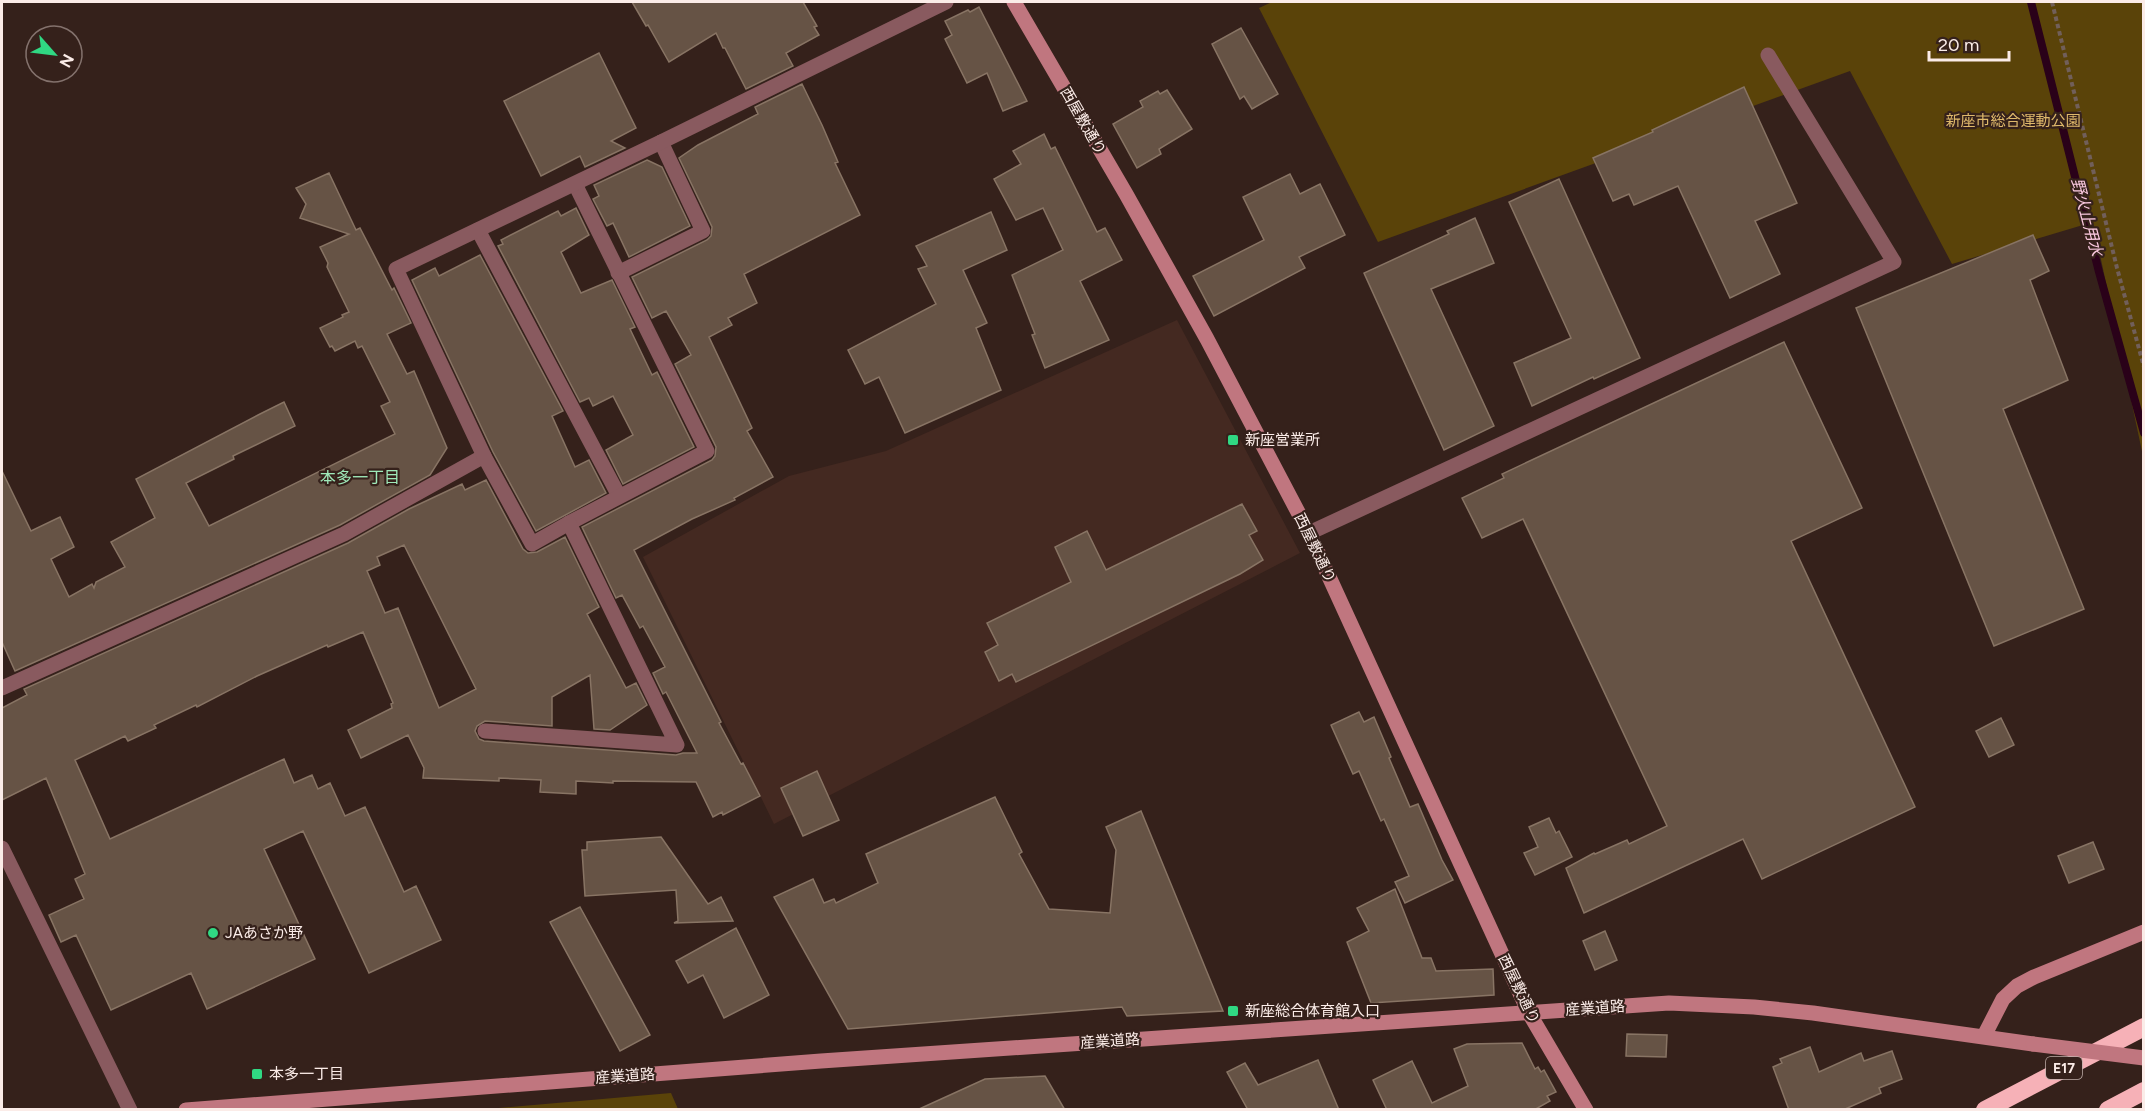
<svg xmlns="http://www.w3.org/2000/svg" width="2145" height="1111" viewBox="0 0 2145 1111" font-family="Figtree,'Noto Sans JP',sans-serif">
<rect width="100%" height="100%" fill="#35211b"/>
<!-- built -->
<path fill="#442921" d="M1177 320 1300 553 774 824 643 557 789 476 886 451Z"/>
<!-- green -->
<g fill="#5a4309">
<path d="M1272 2H2143V456L2093 222 1952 264 1850 71 1378 242 1259 8Z"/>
<path d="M671 1093 678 1109H487Z"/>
</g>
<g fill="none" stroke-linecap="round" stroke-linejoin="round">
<!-- stream -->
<path stroke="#2a0119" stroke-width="8" d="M2031 2 2099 272 2144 433"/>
</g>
<!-- building -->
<g fill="#665345" stroke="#887464" stroke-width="1.5" fill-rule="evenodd">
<path d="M632 2H803L817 26 814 27 819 35 786 53 793 66 746 89 725 48H723L716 33 669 62 648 25 646 26Z"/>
<path d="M979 7 1027 101 1003 111 987 73 967 83 945 39 952 35 945 21 968 10 970 12Z"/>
<path d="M1241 28 1278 94 1252 109 1244 96 1240 99 1212 44Z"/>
<path d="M599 53 636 128 611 141 625 148 585 167 580 156 541 176 504 101Z"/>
<path d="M802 84 822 125 838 162 835 163 860 215 744 274 757 303 728 318 732 325 709 337 752 428 747 431 773 477 734 498 735 500 692 519 634 550 721 722 719 723 741 764 743 763 760 796 723 815 722 812 713 817 696 782 613 781V783L576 781V794L540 792 541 780 499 778V781L423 778 424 768 408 735 361 758 348 730 392 708 391 704 393 703 363 632 328 647 327 645 257 676 197 707 196 705 154 725 156 728 128 741 125 736 75 760 110 839 284 759 294 783 312 775 318 789 330 783 345 816 365 807 404 892 416 886 441 940 369 973 303 831 264 849 315 959 207 1009 191 973 111 1010 76 935 61 942 49 915 84 899 75 879 85 874 46 778 2 800V708L27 695 24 689 348 543 409 509 462 484 465 490 486 480 523 549 528 553 537 552 565 537 599 607 587 614 626 688 636 683 647 705 610 730 594 729 590 675 552 697V726L485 721 477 726 475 731 479 739 484 741 676 755 683 753H697L666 692 663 694 653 673 665 667 643 626 640 628 622 595 616 598 582 527 712 460 715 456 716 447 675 364 691 355 666 311 652 318 632 277 707 240 711 236 712 227 679 158 698 145 758 114 755 107ZM404 545 476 689 439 708 398 608 385 613 367 571 380 565 377 557Z"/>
<path d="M1744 87 1797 203 1755 221 1780 274 1730 298 1678 186 1634 205 1629 194 1613 201 1593 158 1653 132 1652 130Z"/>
<path d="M1167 90 1192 129 1159 149 1161 154 1137 168 1113 124 1143 107 1140 101 1158 91 1160 94Z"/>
<path d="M1044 134 1051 149 1055 147 1097 232 1105 228 1122 260 1080 281 1109 340 1045 368 1032 335 1035 334 1012 275 1063 250 1043 208 1016 220 994 179 1021 164 1013 151Z"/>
<path d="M647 160 662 167 690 226 629 257 613 223 607 226 593 199 599 196 594 185Z"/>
<path d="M329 173 356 230 360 228 392 290 394 288 411 323 387 334 407 374 414 371 447 448 430 475 340 525 15 671 2 642V471L31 531 60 517 74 547 51 559 69 597 92 584 94 588 96 582 125 567 111 542 155 518 136 479 260 414 284 402 295 426 233 456 234 459 186 483 209 526 395 434 381 406 390 402 362 346 358 348 355 341 335 351 332 346 330 347 320 328 343 317 342 315 349 312 327 267 328 263 320 247 349 234 300 218 306 204 296 188Z"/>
<path d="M1290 174 1300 194 1320 184 1345 235 1299 257 1305 268 1214 316 1193 276 1264 240 1243 197Z"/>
<path d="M1559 179 1640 358 1594 379 1593 377 1532 406 1514 363 1571 338 1509 202Z"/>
<path d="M576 208 589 235 561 252 581 293 612 280 635 327 630 329 652 375 657 372 694 447 623 484 606 450 633 435 613 396 593 406 589 398 580 402 498 246 503 244 501 240 558 211 561 216Z"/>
<path d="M991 212 1007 250 963 270 987 323 976 328 1001 390 905 433 879 377 865 384 848 350 936 304 918 269 927 266 916 246Z"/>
<path d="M1475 218 1494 263 1431 289 1494 426 1444 450 1364 273 1449 234 1447 231Z"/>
<path d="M2033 235 2049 271 2030 280 2068 380 2003 409 2084 609 1994 646 1856 308Z"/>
<path d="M480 255 563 411 552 416 575 467 589 460 606 493 536 531 493 452 412 280 435 268 439 276Z"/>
<path d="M1784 342 1862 508 1791 541 1915 807 1762 879 1743 839 1584 913 1566 868 1594 853 1595 854 1627 840 1629 844 1667 826 1523 519 1482 538 1462 498 1504 478 1502 474Z"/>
<path d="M1242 504 1257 531 1249 535 1263 560 1240 574 1016 682 1012 674 999 681 985 652 998 645 987 623 1071 582 1055 547 1087 531 1106 570Z"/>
<path d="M1359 712 1364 722 1374 717 1391 757 1389 758 1410 807 1418 804 1442 860 1453 880 1405 903 1395 882 1409 876 1384 819 1381 821 1359 771 1353 774 1331 725Z"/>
<path d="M2001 718 2014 745 1989 757 1976 731Z"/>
<path d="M817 771 839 820 803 836 781 788Z"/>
<path d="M995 797 1022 852 1019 854 1049 909 1110 913 1116 850 1106 827 1141 811 1223 1011 1127 1016 1122 1007 848 1029 774 897 813 879 824 903 834 899 836 903 878 883 866 854Z"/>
<path d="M1549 818 1556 833 1559 831 1572 857 1535 875 1524 853 1538 847 1529 827Z"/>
<path d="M661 837 708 904 721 897 733 921 674 923 678 921 676 890 585 896 582 850H587V842Z"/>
<path d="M2093 842 2104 869 2069 883 2058 856Z"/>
<path d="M1395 889 1422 958H1431L1436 971 1493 969 1494 995 1371 1003 1347 942 1369 931 1357 908Z"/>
<path d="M580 907 650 1035 620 1051 550 922Z"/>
<path d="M736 928 769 995 724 1018 703 975 688 983 676 961Z"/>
<path d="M1605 931 1617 960 1595 970 1583 941Z"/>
<path d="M1627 1034 1667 1035 1666 1057 1626 1056Z"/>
<path d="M1522 1043 1535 1069 1538 1067 1541 1072 1544 1070 1556 1092 1547 1096 1550 1101 1534 1110H1387L1373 1080 1412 1061 1432 1103 1468 1086 1454 1049 1467 1044Z"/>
<path d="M1810 1047 1819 1072 1861 1053 1864 1061 1892 1051 1902 1079 1879 1088 1881 1093 1843 1110H1789L1773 1067 1782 1063 1780 1059Z"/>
<path d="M1318 1060 1339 1110H1248L1227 1072 1245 1063 1258 1085Z"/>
<path d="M1045 1076 1065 1110H917L985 1079Z"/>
</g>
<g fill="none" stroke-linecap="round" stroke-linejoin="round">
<!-- path -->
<path stroke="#715f5a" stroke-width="4" stroke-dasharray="4.5 3" stroke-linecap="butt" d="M2052 2 2117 268 2144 367"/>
<!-- street -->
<g stroke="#895a5f" stroke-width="15">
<path d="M478 230 619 496"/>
<path d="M618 273 703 231 661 142"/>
<path d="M569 523 707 451 575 184"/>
<path d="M1309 533 1894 262 1768 55"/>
<path d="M2 688 344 534 484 456"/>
<path d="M485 731 677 745 569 523 532 544 484 456 396 269 661 142 946 2"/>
<path d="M2 848 130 1110"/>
</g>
<!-- secondary -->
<g stroke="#c0767f" stroke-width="15">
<path d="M1014 2 1126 194 1207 339 1309 533 1529 1013 1586 1110"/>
<path d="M1984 1036 2003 999 2017 986 2034 977 2144 932"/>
<path d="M186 1110 821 1061 1669 1003 1754 1007 1813 1013 2033 1044"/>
</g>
<!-- highway -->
<g stroke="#f6b1b7" stroke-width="18">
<path d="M1985 1110 2144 1027"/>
<path d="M2108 1110 2144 1091"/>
</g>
<!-- secondary-bridge -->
<path stroke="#c0767f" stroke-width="15" d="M2033 1044 2144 1058"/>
</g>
<!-- markers -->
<g fill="#30d883" stroke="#35211b" stroke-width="2">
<rect x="1227" y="434" width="12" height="12" rx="3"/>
<circle cx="213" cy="933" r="6"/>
<rect x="1227" y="1005" width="12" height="12" rx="3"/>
<rect x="251" y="1068" width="12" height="12" rx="3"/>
</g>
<g text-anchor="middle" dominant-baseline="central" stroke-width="4.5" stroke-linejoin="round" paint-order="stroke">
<!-- shield labels -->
<rect fill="#35211b" stroke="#c0afaa" stroke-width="1.5" x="2046" y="1057" width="36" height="22" rx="4.5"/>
<g font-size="14" font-weight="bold" fill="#fbece8">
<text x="2064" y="1068">E17</text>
</g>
<!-- street labels -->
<g font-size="15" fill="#fbece8" stroke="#35211b">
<text transform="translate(1083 121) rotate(60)">西屋敷通り</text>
<text transform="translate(1315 548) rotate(64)">西屋敷通り</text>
<text transform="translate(1519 989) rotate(64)">西屋敷通り</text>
<text transform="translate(1595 1008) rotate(-4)">産業道路</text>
<text transform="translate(1110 1041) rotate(-4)">産業道路</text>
<text transform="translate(625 1076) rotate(-4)">産業道路</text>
</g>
<!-- park labels -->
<g font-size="15" fill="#dfb96b" stroke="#35211b">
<text x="2013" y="121">新座市総合運動公園</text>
</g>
<!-- poi labels -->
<g font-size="15" fill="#fbece8" stroke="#35211b" text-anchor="start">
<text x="1245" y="440">新座営業所</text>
<text x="225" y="933">JAあさか野</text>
<text x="1245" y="1011">新座総合体育館入口</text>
<text x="269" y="1074">本多一丁目</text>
</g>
<!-- water labels -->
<g font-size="16" font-style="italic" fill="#fbc9e0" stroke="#35211b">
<text transform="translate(2087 217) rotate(75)">野火止用水</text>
</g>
<!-- neighbourhood labels -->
<g font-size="16" fill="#9fe9b9" stroke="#35211b">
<text x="360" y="477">本多一丁目</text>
</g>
</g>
<!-- border -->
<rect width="2145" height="1111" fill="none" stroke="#fbece8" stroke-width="6"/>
<!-- north arrow -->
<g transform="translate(54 54) rotate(118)"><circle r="28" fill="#35211b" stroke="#84726d" stroke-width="1.5"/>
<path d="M0-4.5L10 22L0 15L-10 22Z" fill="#30d883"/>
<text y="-9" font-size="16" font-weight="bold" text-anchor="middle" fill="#fbece8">N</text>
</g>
<!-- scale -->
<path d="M1929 51v9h80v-9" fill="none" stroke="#fbece8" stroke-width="3"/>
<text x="1938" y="51" font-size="18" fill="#fbece8" stroke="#35211b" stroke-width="4.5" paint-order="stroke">20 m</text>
</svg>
